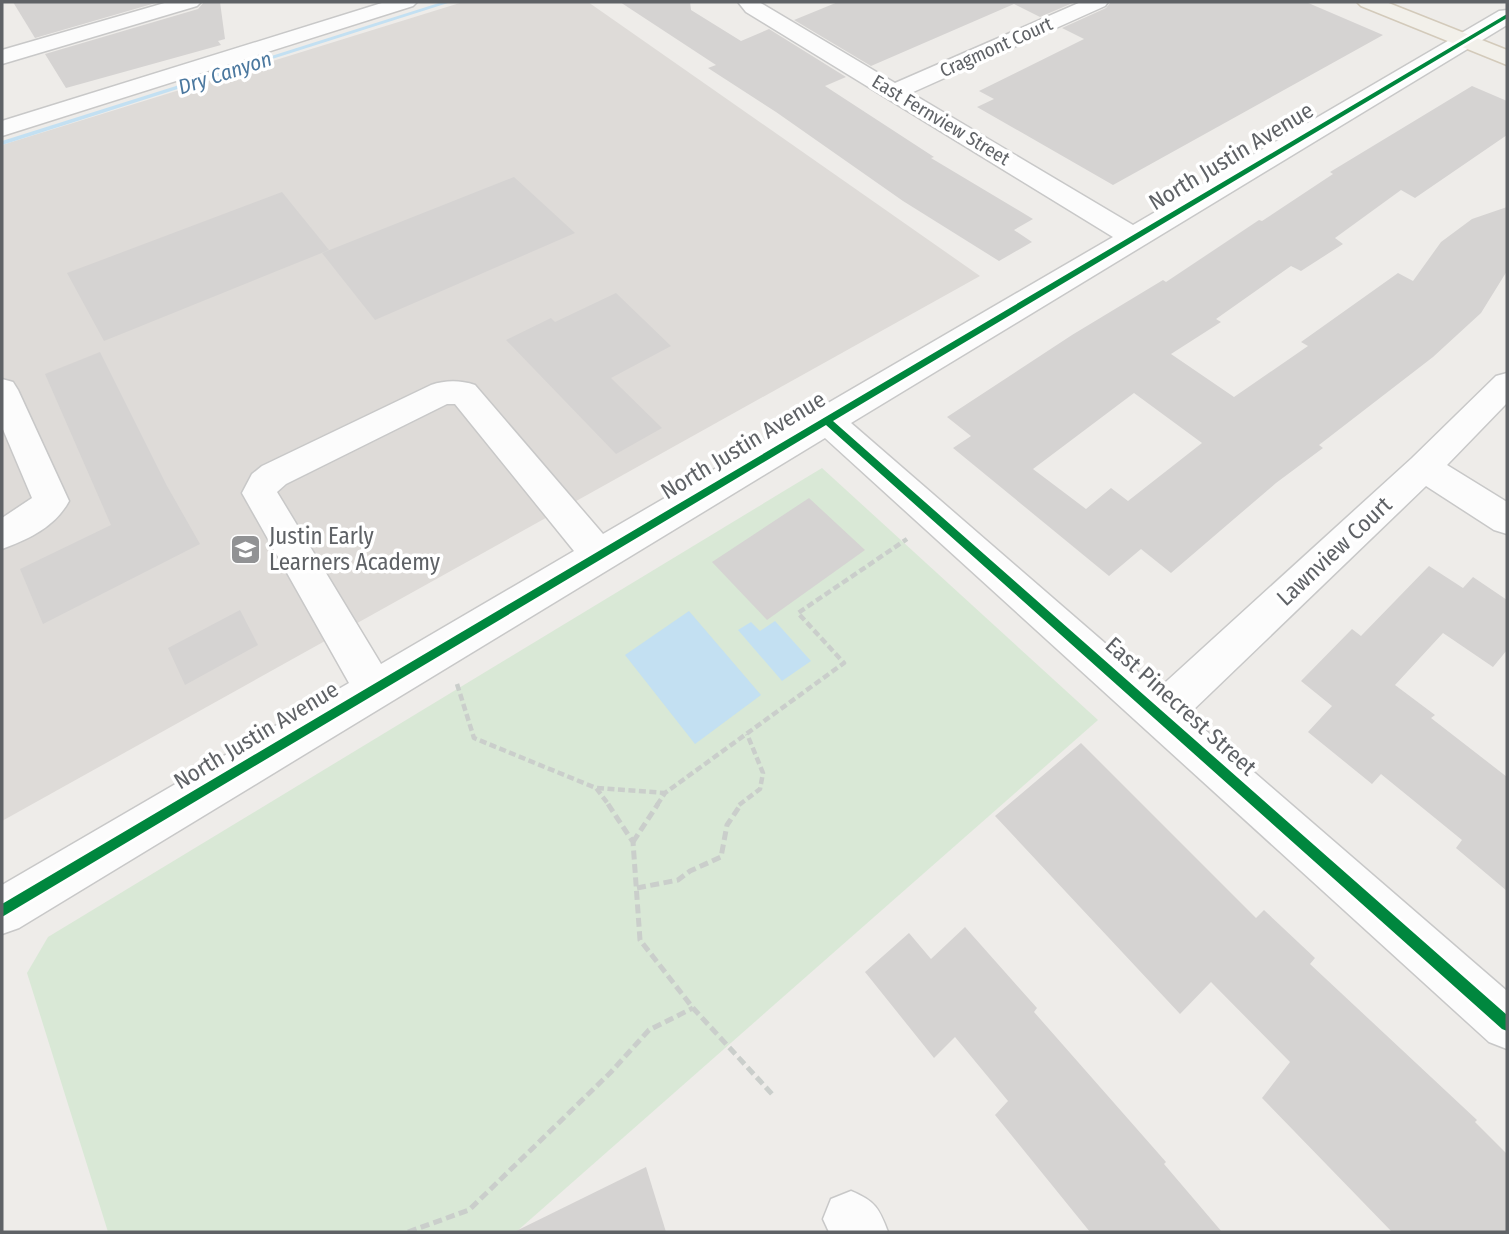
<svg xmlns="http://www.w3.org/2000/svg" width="1509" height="1234" viewBox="0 0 1509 1234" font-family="'Fira Sans Condensed',sans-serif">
<rect width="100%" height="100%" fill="#eeece9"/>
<!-- education -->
<path fill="#dedbd8" d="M463 2H588L980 276 2 821V145Z"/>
<!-- green -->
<path fill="#d9e8d6" d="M822 468 1098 720 516 1232H108L27 973 48 937Z"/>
<!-- water -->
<g fill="#c3e0f2">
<path d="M689 611 761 695 695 744 625 655Z"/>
<path d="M775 621 811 661 782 681 738 630 751 622 760 631Z"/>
</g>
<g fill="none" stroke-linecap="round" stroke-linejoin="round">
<!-- stream -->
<path fill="#c3e0f2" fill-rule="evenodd" d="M442 2H451L2 145V141Z"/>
</g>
<!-- building -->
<g fill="#d5d3d2" fill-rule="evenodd">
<path d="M13 2H159L35 38Z"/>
<path d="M204 2H220L225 39 218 41 221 45 66 88 45 54 198 9Z"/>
<path d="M620 2H690L691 10 741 41 769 29 846 77 825 86 934 157 931 158 1033 219 1014 230 1032 242 999 261 903 201 776 112 708 68 716 65Z"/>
<path d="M838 2H1075L1040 17 1014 4 871 66 794 20Z"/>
<path d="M1111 2H1306L1383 35 1113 185 977 107 994 99 979 91 1084 39 1062 28 1106 8Z"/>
<path d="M1472 86 1507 101V135L1415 198 1401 190 1335 238 1343 244 1301 271 1291 266 1216 319 1221 322 1171 354 1234 397 1308 346 1301 342 1398 273 1413 281 1441 242 1472 219 1507 207V271L1481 313 1433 357 1319 445 1323 448 1276 483 1171 573 1141 549 1109 576 953 448 971 436 947 417 1072 335 1163 280 1166 282 1259 220 1262 221 1333 174 1330 172ZM1134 393 1202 443 1128 501 1111 488 1086 509 1033 469Z"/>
<path d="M514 177 575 233 375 320 322 253Z"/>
<path d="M282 192 329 250 104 341 67 273Z"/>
<path d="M616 293 671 346 611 378 662 428 616 454 506 340 551 318 555 322Z"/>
<path d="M100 352 167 486 200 544 43 624 20 569 111 525 45 374Z"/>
<path d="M809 498 865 550 767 620 712 562Z"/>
<path d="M1429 566 1463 588 1473 577 1507 600V650L1493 667 1443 633 1395 685 1435 715 1431 718 1507 777V891L1456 848 1462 840 1381 774 1372 784 1308 732 1332 706 1301 681 1352 629 1361 636Z"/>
<path d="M240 610 258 645 185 685 168 648Z"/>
<path d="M1081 743 1256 918 1264 910 1315 958 1310 964 1477 1120 1475 1122 1507 1154V1232H1392L1262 1098 1290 1062 1211 982 1180 1014 995 816Z"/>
<path d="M965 927 1037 1008 1034 1012 1166 1162 1164 1164 1222 1232H1090L995 1115 1008 1101 955 1037 934 1058 865 972 909 933 931 959Z"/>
<path d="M646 1167 666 1232H514Z"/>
</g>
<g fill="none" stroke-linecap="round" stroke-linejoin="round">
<defs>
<g id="minor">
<path d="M168 2H201L197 6 2 64V50Z"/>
<path d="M385 2H417L413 6 2 136V121Z"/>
<path d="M738 2H759L895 83 1081 2H1108L1105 6 911 93 1133 225 1499 11 1507 10V25L851 423 1158 689 1412 458 1496 376 1507 373V403L1447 465 1507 502V534L1494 530 1426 486 1188 715 1507 991V1049L1489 1042 825 438 19 928 2 934V885L349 683 242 493 252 474 262 466 431 385C446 380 460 380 475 385L603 534 1113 237 746 12ZM447 404H455L574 551 381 664 277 492 286 484Z"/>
<path d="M2 379 13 382 18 390 69 501C55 527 29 539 2 549V518L32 498 2 427Z"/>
<path d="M851 1191C875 1201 879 1208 888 1232H829L823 1219 831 1199Z"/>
</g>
<path id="major" d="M1357 2H1386L1507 50V65L1361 6Z"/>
</defs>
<!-- minor casing -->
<use href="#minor" stroke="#c8c8c8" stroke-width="3"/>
<!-- major casing -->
<use href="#major" stroke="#d3caba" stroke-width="3"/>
<!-- path-far1 -->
<g stroke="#cacecb" stroke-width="4.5" stroke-dasharray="7 3.5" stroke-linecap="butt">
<path d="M457 684 474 738 596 788 609 805"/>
<path d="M597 788 665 793"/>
<path d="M657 805 665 793 844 663 798 613 907 539"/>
<path d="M739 805 760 789 763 773 747 734"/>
</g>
<!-- path -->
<g stroke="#cacecb" stroke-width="5" stroke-dasharray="9 4.5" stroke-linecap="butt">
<path d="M608 804 633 842 640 940 693 1008 772 1094"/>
<path d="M633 842 658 804"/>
<path d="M637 888 678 880 690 871 721 857 727 825 741 804"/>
<path d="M408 1232 469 1210 611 1072 649 1030 693 1008"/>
</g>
<!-- minor -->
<use href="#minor" fill="#fcfcfc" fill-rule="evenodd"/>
<!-- major -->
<use href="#major" fill="#f2f0ea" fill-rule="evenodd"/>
<defs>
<path id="cycleway" d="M1507 14V18L833 421 1507 1015V1031L1502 1029 826 425 2 917V904Z"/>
</defs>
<!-- cycleway casing -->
<use href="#cycleway" stroke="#fff" stroke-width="5"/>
<!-- cycleway -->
<use href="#cycleway" fill="#00873e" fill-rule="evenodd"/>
</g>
<!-- icons -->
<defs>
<symbol id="school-square" viewBox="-11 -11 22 22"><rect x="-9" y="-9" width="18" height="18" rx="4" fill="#919294" stroke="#fff"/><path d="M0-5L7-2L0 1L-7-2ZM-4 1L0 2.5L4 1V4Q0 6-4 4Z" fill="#fff"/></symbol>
</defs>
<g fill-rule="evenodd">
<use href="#school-square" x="228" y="532" width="35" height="35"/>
</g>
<g text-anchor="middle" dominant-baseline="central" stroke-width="7" stroke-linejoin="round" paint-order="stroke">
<!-- far-street labels -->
<g font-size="19" fill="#5f6266" stroke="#fff">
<text transform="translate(996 47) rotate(-24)">Cragmont Court</text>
<text transform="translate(941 120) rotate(31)">East Fernview Street</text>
</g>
<!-- far-water labels -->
<g font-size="21" font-style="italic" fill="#4b789f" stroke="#fff">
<text transform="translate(225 73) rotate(-18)">Dry Canyon</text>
</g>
<!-- street labels -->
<g font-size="23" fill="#5f6266" stroke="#fff">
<text transform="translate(1231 156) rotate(-31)">North Justin Avenue</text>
<text transform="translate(743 445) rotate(-31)">North Justin Avenue</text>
<text transform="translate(1334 551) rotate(-43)">Lawnview Court</text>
<text transform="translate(1181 706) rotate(42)">East Pinecrest Street</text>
<text transform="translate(256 735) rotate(-31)">North Justin Avenue</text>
</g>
<!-- poi labels -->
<g font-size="23" fill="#5f6266" stroke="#fff" text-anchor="start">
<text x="269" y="536">Justin Early<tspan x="269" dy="26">Learners Academy</tspan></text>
</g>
</g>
<!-- border -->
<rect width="1509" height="1234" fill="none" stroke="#5f6266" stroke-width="7"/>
</svg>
